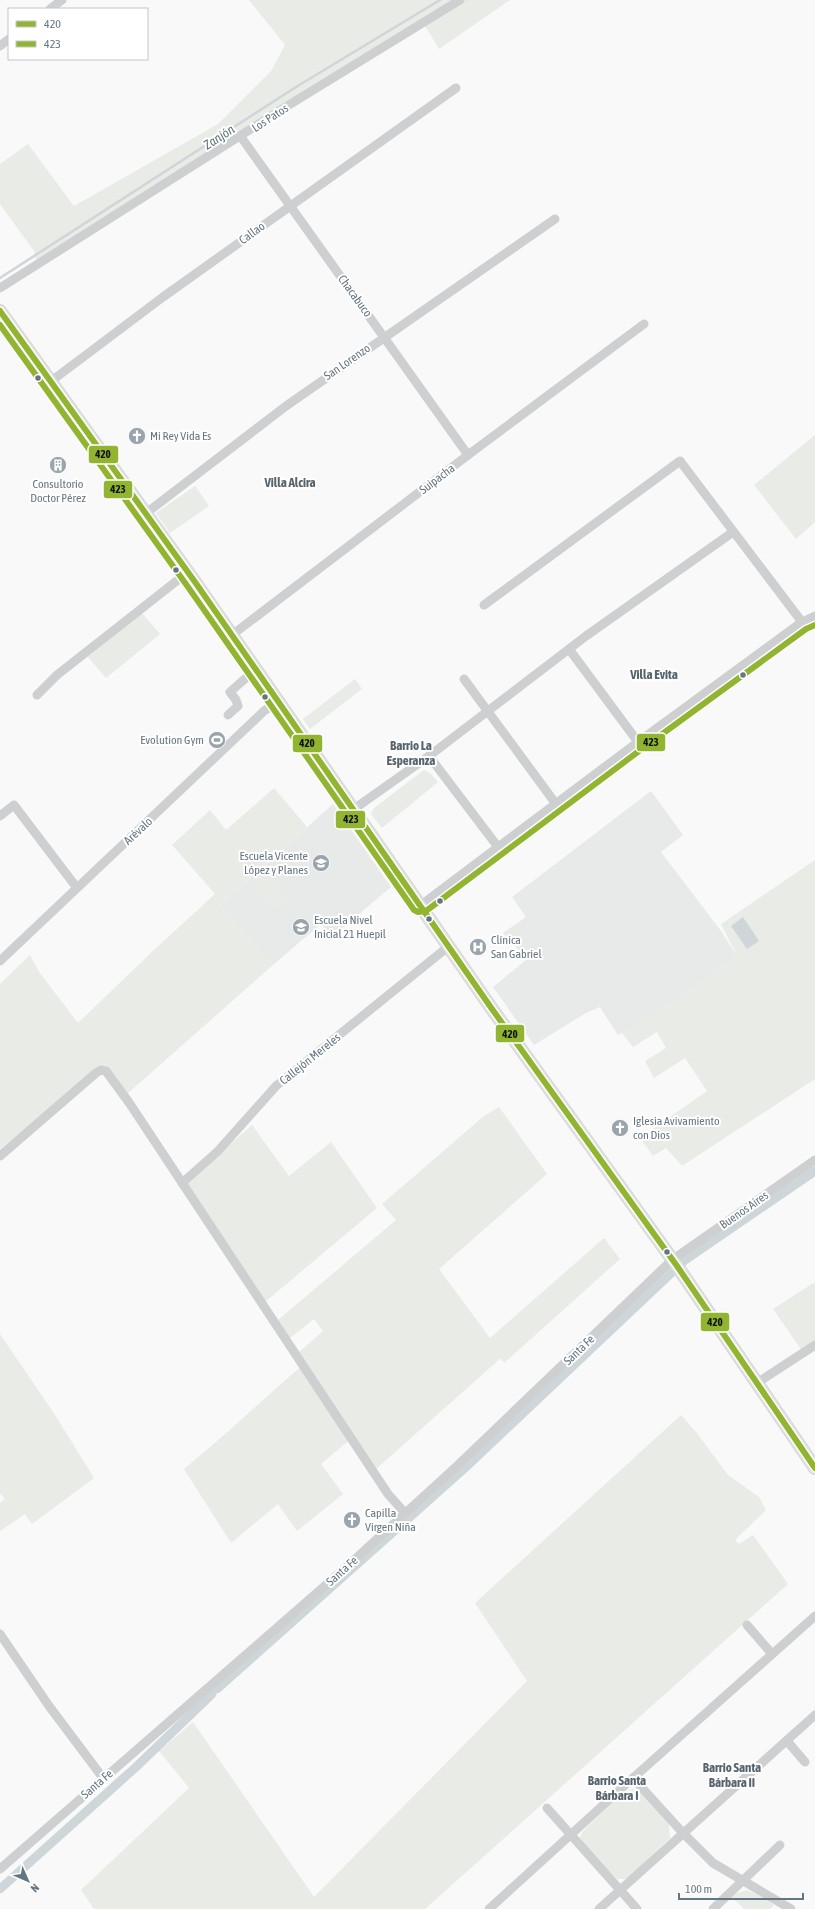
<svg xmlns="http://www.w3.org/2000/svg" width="815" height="1909" viewBox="0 0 815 1909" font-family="'Asap Condensed',sans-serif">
<rect width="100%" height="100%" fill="#f9f9f9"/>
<!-- built -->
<g fill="#e8e9e9">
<path d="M651 791 683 835 661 852 721 931 737 956 702 982 618 1035 600 1007 586 1013 534 1045 493 987 527 959 503 933 526 917 512 897Z"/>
<path d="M333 804 391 887 332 937 321 924 273 965 219 906Z"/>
</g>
<!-- green -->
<g fill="#e8ebe6">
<path d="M249 0H510L439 49 421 19 36 260 34 251 0 204V164L28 144 74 206 218 124 271 71 285 45Z"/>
<path d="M815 435V522L796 539 754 485Z"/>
<path d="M195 486 209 506 170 533 156 513Z"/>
<path d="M141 612 160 634 106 678 88 657Z"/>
<path d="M355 679 362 689 310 729 303 719Z"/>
<path d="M424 770 431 774 438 782 382 828 371 814 374 808Z"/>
<path d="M274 788 307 827 219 906 273 965 127 1094 110 1070 104 1065 0 1149V984L30 955 39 972 78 1023 156 948 215 894 172 845 210 810 226 830Z"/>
<path d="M815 860V1079L682 1166 666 1148 653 1156 640 1138 707 1091 685 1058 654 1078 645 1061 666 1048 657 1032 633 1047 621 1032 702 982 737 956 721 924Z"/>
<path d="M267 870 290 899 274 911 251 882Z"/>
<path d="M499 1107 547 1174 439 1269 490 1338 604 1238 620 1259 504 1363 501 1358 375 1470 353 1437 321 1464 343 1494 297 1531 278 1504 231 1543 184 1469C226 1435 264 1398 305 1363L299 1352 323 1331 314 1319 290 1338 278 1320 396 1220 382 1204 484 1116Z"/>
<path d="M252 1125 289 1176 331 1142 377 1208 265 1302 185 1184Z"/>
<path d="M815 1282V1340L801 1349 773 1309Z"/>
<path d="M0 1334 55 1415 94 1478 32 1524 25 1514 0 1531V1503L5 1499 0 1493Z"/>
<path d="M681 1415 696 1432 728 1475 759 1497 766 1510 735 1540 739 1544 753 1535 788 1584 425 1909H94L81 1890 189 1788 159 1751 193 1722 314 1897 527 1681 475 1603Z"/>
<path d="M633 1789 640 1792 669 1824 670 1838 629 1877 624 1879H617L584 1845 580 1837 583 1831 624 1792Z"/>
<path d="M747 1890 763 1897 774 1905 770 1909H744L732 1897 737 1893Z"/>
</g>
<!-- water -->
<path fill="#ced6d9" d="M743 917 759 941 747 949 731 926Z"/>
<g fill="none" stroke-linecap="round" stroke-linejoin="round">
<!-- stream -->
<path stroke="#ced6d9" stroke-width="2.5" d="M0 278 296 87 440 0"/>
<!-- canal -->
<g stroke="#ced6d9" stroke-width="9">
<path d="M217 1689 466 1467 685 1260 815 1171"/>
<path d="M0 1889 136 1767 212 1694"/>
</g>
<defs>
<path id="secondary" d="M0 311 195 582 492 1009 677 1266 815 1468"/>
</defs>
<!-- secondary casing -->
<use href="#secondary" stroke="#d5d6d7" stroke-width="14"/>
<!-- minor -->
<g stroke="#cecfd0" stroke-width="9">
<path d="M50 9 62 0"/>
<path d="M0 46 9 39"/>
<path d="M241 137 468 455"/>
<path d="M0 288 284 108 460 0"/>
<path d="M50 382 163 297 456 88"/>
<path d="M145 514 286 406 555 219"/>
<path d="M484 605 680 461 802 622"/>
<path d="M232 635 468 455 644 324"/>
<path d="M569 649 638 742"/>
<path d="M464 679 556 804"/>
<path d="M37 695 57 675 188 572"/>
<path d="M228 715 238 706 236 700 230 692 256 669"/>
<path d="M429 756 498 847"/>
<path d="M354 809 429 756 586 636 733 532"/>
<path d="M0 816 14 805 77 888"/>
<path d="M421 905 638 742 802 622 815 616"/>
<path d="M0 961 264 711 277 702"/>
<path d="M0 1156 96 1073 101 1070 106 1071 130 1104 388 1494 405 1513"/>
<path d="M182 1183 218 1151 276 1086 449 946"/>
<path d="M757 1383 815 1345"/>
<path d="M747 1625 772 1654"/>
<path d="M0 1634 49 1706 103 1778"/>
<path d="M787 1741 805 1762"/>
<path d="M633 1778 683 1833 713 1863 791 1909"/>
<path d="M547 1808 637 1909"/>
<path d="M0 1869 342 1571 458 1465 672 1260 815 1160"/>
<path d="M489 1909 633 1778 815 1616"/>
<path d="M599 1909 815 1715"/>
<path d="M713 1909 780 1845"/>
</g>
<!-- secondary -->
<use href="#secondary" stroke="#e1e2e2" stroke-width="12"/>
<defs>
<path id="bus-1" d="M0 311 195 582 492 1009 677 1266 815 1468"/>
<path id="bus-2" d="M0 325 188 587 414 910 418 912 426 911 643 748 806 629 815 625"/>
</defs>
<!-- bus-1 casing -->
<use href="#bus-1" stroke="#fff" stroke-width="9"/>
<!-- bus-2 casing -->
<use href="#bus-2" stroke="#fff" stroke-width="9"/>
<!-- bus-1 -->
<use href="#bus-1" stroke="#91b431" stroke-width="6"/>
<!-- bus-2 -->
<use href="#bus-2" stroke="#91b431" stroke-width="6"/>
</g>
<!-- icons -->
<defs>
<symbol id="church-disc" viewBox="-11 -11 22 22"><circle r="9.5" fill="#99a4ac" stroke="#fff"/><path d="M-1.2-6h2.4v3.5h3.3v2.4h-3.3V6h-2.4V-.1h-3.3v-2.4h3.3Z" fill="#fff"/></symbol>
<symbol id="building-disc" viewBox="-11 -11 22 22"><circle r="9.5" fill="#99a4ac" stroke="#fff"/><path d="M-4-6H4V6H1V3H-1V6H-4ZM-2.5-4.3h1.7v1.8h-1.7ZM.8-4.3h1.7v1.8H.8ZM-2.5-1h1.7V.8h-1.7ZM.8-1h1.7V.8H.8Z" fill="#fff"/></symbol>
<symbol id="stadium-disc" viewBox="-11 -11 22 22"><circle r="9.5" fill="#99a4ac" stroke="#fff"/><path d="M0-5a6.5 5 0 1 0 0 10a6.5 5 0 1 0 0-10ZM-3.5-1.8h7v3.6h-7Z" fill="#fff"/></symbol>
<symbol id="school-disc" viewBox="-11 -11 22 22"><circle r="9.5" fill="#99a4ac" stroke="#fff"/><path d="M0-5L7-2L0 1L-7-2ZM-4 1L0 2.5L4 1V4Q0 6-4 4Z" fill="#fff"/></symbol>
<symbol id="hospital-disc" viewBox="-11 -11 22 22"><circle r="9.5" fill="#99a4ac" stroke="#fff"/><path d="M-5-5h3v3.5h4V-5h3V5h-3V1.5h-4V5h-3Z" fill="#fff"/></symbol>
</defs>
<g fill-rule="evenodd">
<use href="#church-disc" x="127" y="426" width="20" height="20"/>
<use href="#building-disc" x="48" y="455" width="20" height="20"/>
<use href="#stadium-disc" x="207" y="730" width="20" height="20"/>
<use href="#school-disc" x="311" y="853" width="20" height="20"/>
<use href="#school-disc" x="291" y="917" width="20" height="20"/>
<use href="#hospital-disc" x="468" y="937" width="20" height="20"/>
<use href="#church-disc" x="610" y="1118" width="20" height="20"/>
<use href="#church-disc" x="342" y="1510" width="20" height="20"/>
</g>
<!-- markers -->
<g fill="#657683" stroke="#fff" stroke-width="1.5">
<circle cx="38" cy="378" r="3.5"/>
<circle cx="176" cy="570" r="3.5"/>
<circle cx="743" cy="675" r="3.5"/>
<circle cx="265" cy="697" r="3.5"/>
<circle cx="440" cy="901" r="3.5"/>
<circle cx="429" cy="919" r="3.5"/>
<circle cx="667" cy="1252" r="3.5"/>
</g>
<g text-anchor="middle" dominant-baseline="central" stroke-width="4" stroke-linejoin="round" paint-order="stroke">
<!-- street labels -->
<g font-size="12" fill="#657683" stroke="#fff">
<text transform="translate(270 118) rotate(-33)">Los Patos</text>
<text transform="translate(252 233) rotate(-36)">Callao</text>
<text transform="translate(355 296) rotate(54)">Chacabuco</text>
<text transform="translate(347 362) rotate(-35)">San Lorenzo</text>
<text transform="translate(437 479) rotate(-37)">Suipacha</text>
<text transform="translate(138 831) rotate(-43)">Arévalo</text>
<text transform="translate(310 1059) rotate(-39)">Callejón Mereles</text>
<text transform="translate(744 1210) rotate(-35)">Buenos Aires</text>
<text transform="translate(579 1350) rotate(-44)">Santa Fe</text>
<text transform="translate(342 1571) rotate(-42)">Santa Fe</text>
<text transform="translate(97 1784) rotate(-41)">Santa Fe</text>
</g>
<!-- poi labels -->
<g font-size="12" fill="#657683" stroke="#fff" text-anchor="start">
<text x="150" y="436">Mi Rey Vida Es</text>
<text x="58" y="484" text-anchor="middle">Consultorio<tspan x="58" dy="14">Doctor Pérez</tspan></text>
<text x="204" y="740" text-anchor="end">Evolution Gym</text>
<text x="308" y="856" text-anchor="end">Escuela Vicente<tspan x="308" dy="14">López y Planes</tspan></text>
<text x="314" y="920">Escuela Nivel<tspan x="314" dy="14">Inicial 21 Huepil</tspan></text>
<text x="491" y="940">Clínica<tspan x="491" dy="14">San Gabriel</tspan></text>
<text x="633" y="1121">Iglesia Avivamiento<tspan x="633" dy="14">con Dios</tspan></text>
<text x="365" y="1513">Capilla<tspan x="365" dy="14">Virgen Niña</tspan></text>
</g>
<!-- water labels -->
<g font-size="13" font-style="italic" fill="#60757c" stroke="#fff">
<text transform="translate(219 137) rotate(-33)">Zanjón</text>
</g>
<!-- neighbourhood labels -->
<g font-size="13" font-weight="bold" fill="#57646e" stroke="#fff">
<text x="290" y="482">Villa Alcira</text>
<text x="654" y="674">Villa Evita</text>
<text x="411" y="745">Barrio La<tspan x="411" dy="15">Esperanza</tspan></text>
<text x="732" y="1767">Barrio Santa<tspan x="732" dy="15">Bárbara II</tspan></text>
<text x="617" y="1780">Barrio Santa<tspan x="617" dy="15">Bárbara I</tspan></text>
</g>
</g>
<g stroke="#fff" stroke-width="1.5">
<rect x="88" y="445" width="31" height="19" rx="4" fill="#91b431"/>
<rect x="103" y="480" width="30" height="19" rx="4" fill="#91b431"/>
<rect x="636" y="733" width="30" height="19" rx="4" fill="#91b431"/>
<rect x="292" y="734" width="31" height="19" rx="4" fill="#91b431"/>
<rect x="335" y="810" width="31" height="19" rx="4" fill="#91b431"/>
<rect x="495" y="1024" width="30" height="19" rx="4" fill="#91b431"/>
<rect x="700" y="1312" width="30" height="20" rx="4" fill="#91b431"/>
</g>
<g font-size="11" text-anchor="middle" font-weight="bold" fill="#111">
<text x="103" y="458">420</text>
<text x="118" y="493">423</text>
<text x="651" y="746">423</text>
<text x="307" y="747">420</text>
<text x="351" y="823">423</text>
<text x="510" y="1038">420</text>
<text x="715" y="1326">420</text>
</g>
<!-- legend -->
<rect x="8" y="8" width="140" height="52" fill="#ffffff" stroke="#c1c8cd"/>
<rect x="16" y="21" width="20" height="6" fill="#91b431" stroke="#c1c8cd"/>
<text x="44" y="28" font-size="12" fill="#657683">420</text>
<rect x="16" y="41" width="20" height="6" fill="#91b431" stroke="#c1c8cd"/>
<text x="44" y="48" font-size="12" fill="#657683">423</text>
<!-- north arrow -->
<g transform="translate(28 1881) rotate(135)" stroke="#ffffff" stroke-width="3" paint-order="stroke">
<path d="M0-3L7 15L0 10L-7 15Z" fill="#657683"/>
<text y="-6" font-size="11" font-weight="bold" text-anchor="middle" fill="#657683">N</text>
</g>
<!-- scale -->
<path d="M679 1893v6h124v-6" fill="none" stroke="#657683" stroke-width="2"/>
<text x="685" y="1893" font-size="12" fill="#657683" stroke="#ffffff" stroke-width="3" paint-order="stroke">100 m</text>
</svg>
